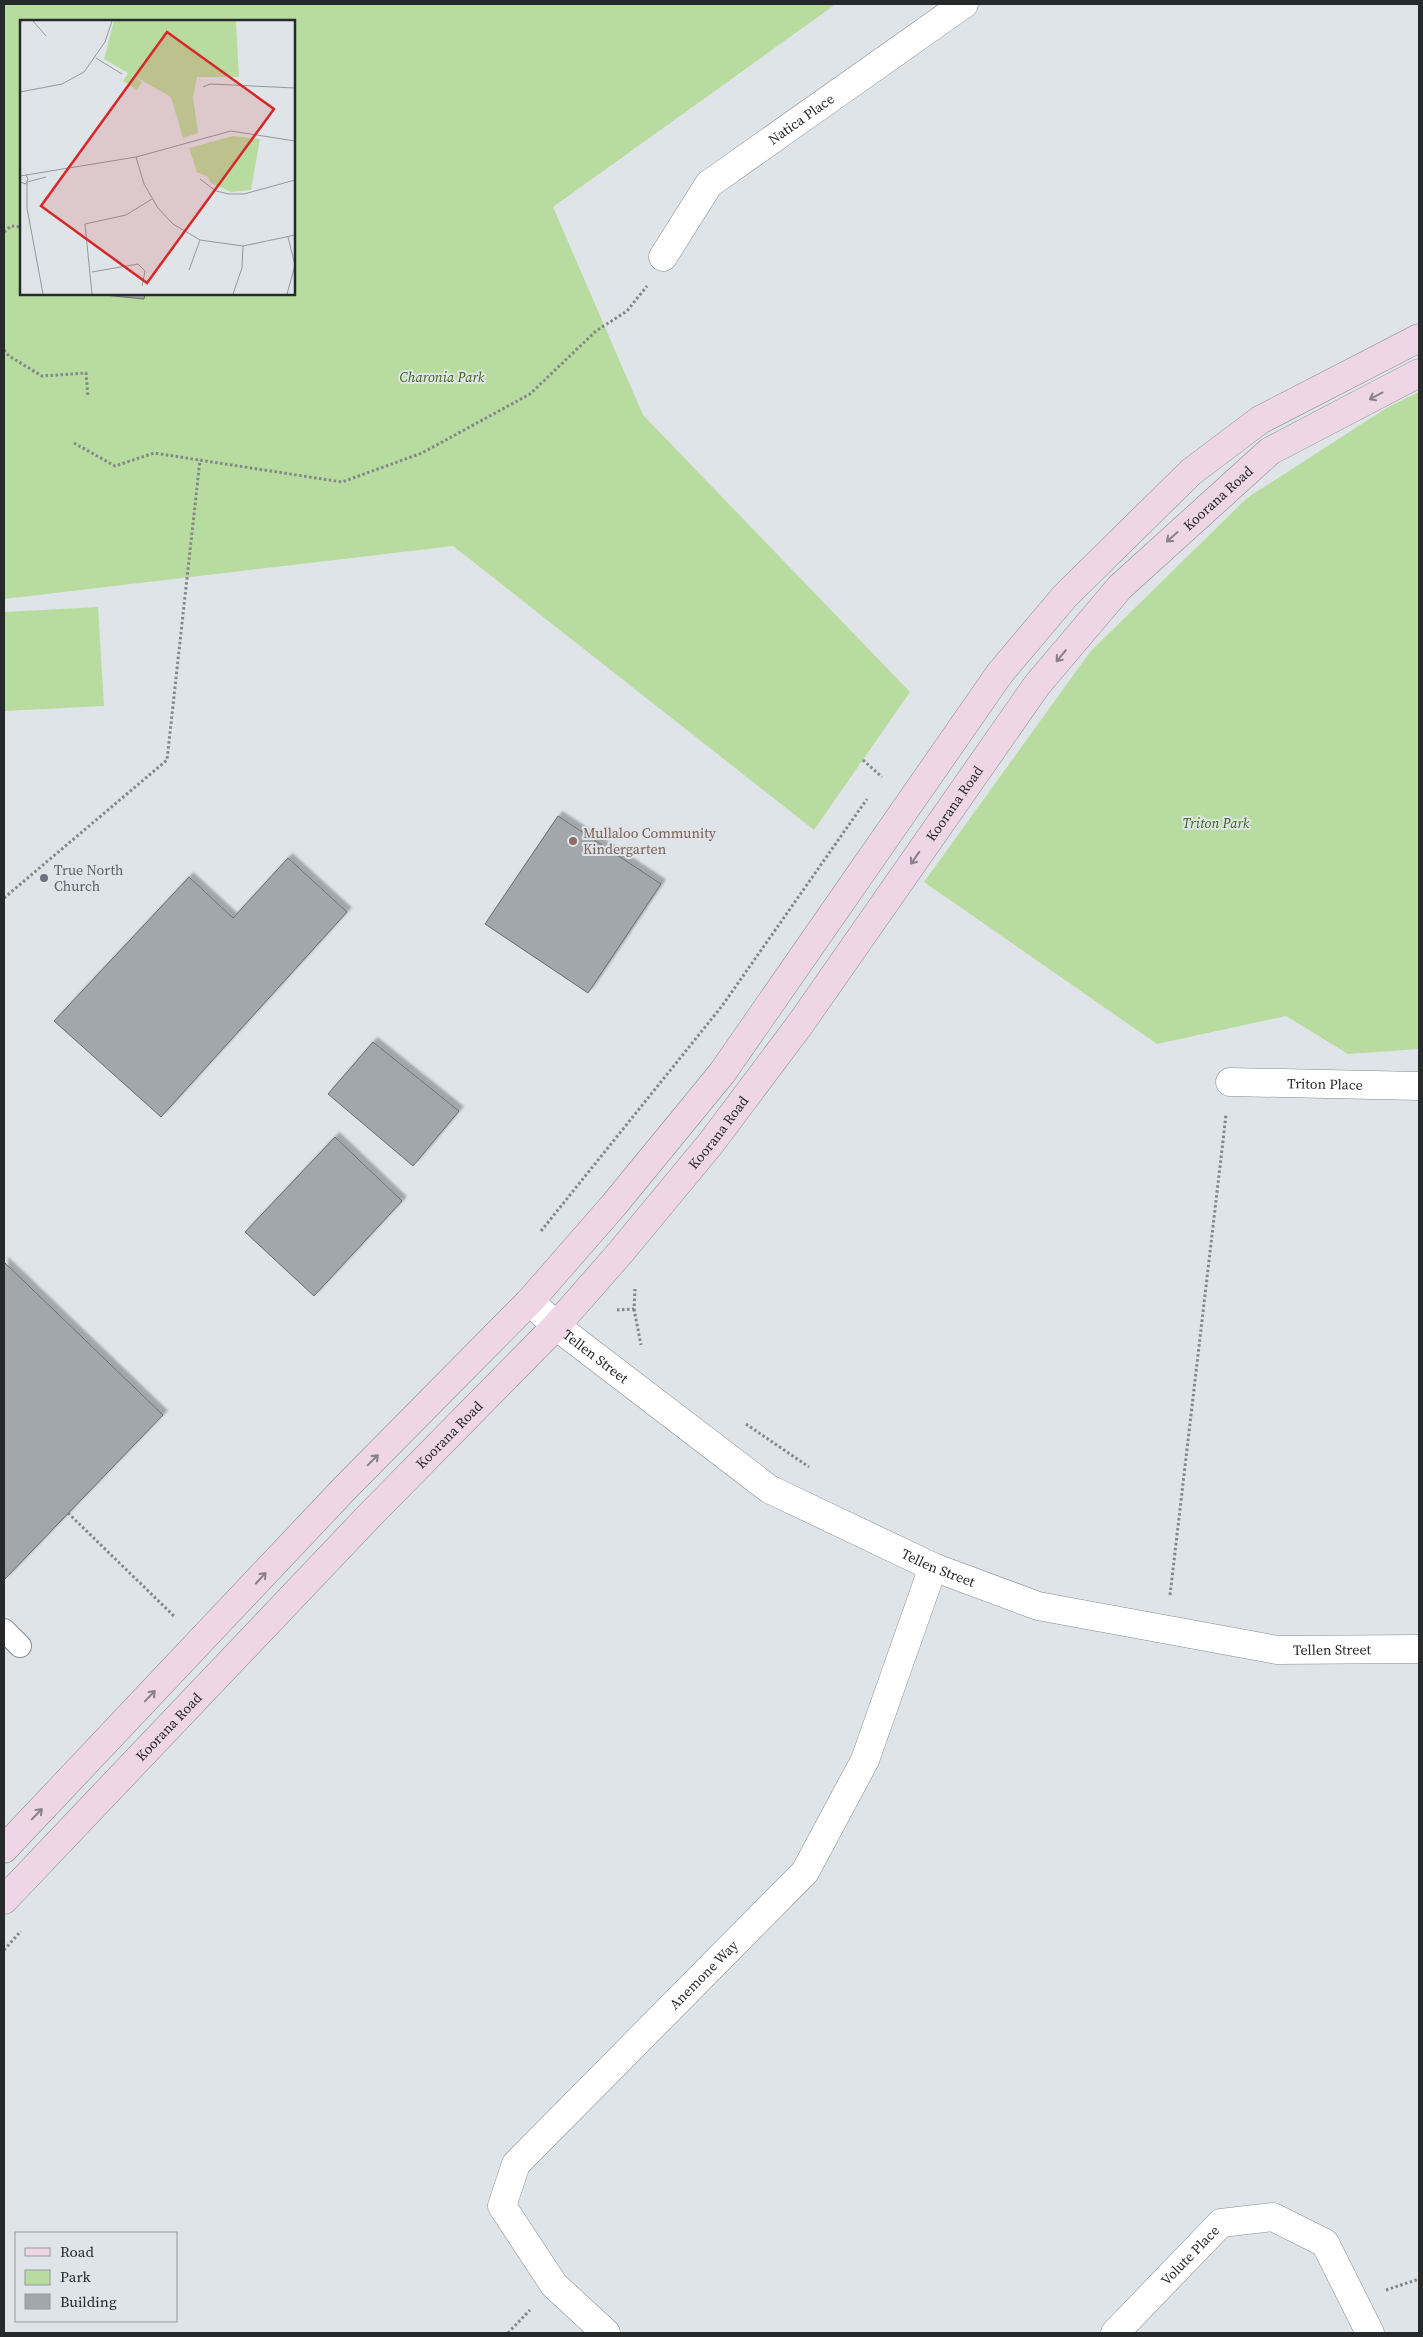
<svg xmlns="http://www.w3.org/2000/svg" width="1423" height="2337" viewBox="0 0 1423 2337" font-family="'Source Serif 4',serif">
<defs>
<filter id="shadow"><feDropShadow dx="4.5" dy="-4.5" stdDeviation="1" flood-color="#0004"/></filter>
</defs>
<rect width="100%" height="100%" fill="#dfe4e8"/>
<!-- green -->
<g fill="#b8dc9f" fill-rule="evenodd">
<path d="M4 4H836L553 207 643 415 910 692 814 830 453 546 4 599ZM21 21H294V294H21Z"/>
<path d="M1419 392V1049L1348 1054 1286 1016 1157 1044 924 882 1090 652 1247 498 1388 407Z"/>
<path d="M98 607 104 706 4 711V612Z"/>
</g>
<!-- building -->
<g fill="#a2a7ab" stroke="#686d70" filter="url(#shadow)">
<path d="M94 294H145L144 299Z"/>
<path d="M558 816 661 884 588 993 485 924Z"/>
<path d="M288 858 347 912 161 1117 54 1021 189 877 233 918Z"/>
<path d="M373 1042 459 1111 413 1166 328 1094Z"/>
<path d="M335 1137 402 1201 314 1296 245 1232Z"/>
<path d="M4 1262 163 1415 4 1580Z"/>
</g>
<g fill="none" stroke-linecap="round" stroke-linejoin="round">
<defs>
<path id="lane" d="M4 1630 20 1646"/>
<g id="street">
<path id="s1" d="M663 257 709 184 964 4"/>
<path id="s2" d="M1230 1082 1419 1086"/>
<path id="s3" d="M530 1301 556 1326 769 1489 933 1567 1038 1606 1277 1650 1419 1649"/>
<path id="s4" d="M606 2333 554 2285 502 2206 516 2164 805 1872 865 1760 933 1567"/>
<path id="s5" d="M1115 2333 1221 2223 1273 2217 1325 2243 1370 2333"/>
</g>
<g id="secondary">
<path d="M4 1849 345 1488 530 1301 613 1206 722 1073 1000 673 1065 596 1191 472 1260 420 1419 338"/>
<path id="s6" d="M4 1900 372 1513 556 1326 620 1253 711 1143 801 1023 1037 685 1120 587 1270 451 1419 373"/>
</g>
</defs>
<!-- lane casing -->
<use href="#lane" stroke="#868b8e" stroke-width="24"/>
<!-- street casing -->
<use href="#street" stroke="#868b8e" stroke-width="29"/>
<!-- secondary casing -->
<use href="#secondary" stroke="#868b8e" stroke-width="29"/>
<!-- path -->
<g stroke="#83878a" stroke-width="3" stroke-dasharray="2.5 2.5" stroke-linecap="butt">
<path d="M4 232 11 226 21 227"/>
<path d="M4 350 9 356 42 376 86 373 88 397"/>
<path d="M74 443 115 466 154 453 342 482 422 453 530 394 596 331 627 311 647 286"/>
<path d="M863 760 882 777"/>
<path d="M4 898 167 760 200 460"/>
<path d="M541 1231 722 1006 867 799"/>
<path d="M634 1309 641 1345"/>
<path d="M617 1310 634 1309 635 1289"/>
<path d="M746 1424 809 1467"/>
<path d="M68 1513 175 1617"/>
<path d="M1170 1595 1226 1115"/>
<path d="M4 1950 21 1931"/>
<path d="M1386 2290 1419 2279"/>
<path d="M508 2333 530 2310"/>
</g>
<!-- lane -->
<use href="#lane" stroke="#fff" stroke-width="22"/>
<!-- street -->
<use href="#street" stroke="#fff" stroke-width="28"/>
<!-- secondary -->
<use href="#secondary" stroke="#eed6e6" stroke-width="28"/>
</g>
<!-- one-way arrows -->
<defs><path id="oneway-shaft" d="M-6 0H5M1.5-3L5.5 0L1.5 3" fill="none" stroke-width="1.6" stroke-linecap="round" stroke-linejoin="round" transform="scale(1.25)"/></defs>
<g stroke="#8a8088">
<use href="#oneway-shaft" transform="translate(1376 396) rotate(152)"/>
<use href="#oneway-shaft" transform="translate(1172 537) rotate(138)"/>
<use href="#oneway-shaft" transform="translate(1061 656) rotate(130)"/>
<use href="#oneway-shaft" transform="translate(915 858) rotate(125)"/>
<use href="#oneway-shaft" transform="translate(373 1460) rotate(-45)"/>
<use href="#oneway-shaft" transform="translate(261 1578) rotate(-47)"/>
<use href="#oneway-shaft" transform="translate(150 1696) rotate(-46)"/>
<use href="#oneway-shaft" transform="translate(37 1814) rotate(-46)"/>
</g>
<!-- markers -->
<circle fill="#8d6e63" stroke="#dfe4e8" stroke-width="2" cx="573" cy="841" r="5"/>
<circle fill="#6b7280" stroke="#dfe4e8" stroke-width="2" cx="44" cy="878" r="5"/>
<g text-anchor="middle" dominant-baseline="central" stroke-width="4" stroke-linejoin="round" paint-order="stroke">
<!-- street labels -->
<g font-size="14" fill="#27292b" stroke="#dfe4e8">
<text stroke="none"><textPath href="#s1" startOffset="199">Natica Place</textPath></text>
<text stroke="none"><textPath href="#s6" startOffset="1859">Koorana Road</textPath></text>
<text stroke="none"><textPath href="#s6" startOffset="1454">Koorana Road</textPath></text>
<text stroke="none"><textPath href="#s2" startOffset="95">Triton Place</textPath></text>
<text stroke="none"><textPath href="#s6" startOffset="1049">Koorana Road</textPath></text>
<text stroke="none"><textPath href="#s3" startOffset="86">Tellen Street</textPath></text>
<text stroke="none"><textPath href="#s6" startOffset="644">Koorana Road</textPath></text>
<text stroke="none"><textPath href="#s3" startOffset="491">Tellen Street</textPath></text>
<text stroke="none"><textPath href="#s3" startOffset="896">Tellen Street</textPath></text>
<text stroke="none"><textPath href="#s6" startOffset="239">Koorana Road</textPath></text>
<text stroke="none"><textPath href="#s4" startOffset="476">Anemone Way</textPath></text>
<text stroke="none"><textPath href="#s5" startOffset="108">Volute Place</textPath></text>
</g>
<!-- park labels -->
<g font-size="14" font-style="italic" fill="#3a650e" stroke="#dfe4e8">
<text x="442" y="377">Charonia Park</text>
<text x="1216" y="823">Triton Park</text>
</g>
<!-- education labels -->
<g font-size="14" fill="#785e54" stroke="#dfe4e8" text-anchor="start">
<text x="583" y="833">Mullaloo Community<tspan x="583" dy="16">Kindergarten</tspan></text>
</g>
<!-- worship labels -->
<g font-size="14" fill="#5b616d" stroke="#dfe4e8" text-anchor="start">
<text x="54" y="870">True North<tspan x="54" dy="16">Church</tspan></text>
</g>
</g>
<!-- overview -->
<g transform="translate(20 20)">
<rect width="275" height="275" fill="#dfe4e8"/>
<path d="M94 1H216L219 57H177L173 77 178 113 163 118 151 77 109 53 122 62 117 70 103 61 108 53 84 39ZM213 116 240 119 231 170 211 172 191 163 188 157 177 152 169 128Z" fill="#b8dc9f"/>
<path fill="none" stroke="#95999c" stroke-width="1" d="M13 1 26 16M76 38 102 54M183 67 190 64 275 68M0 72 42 64 64 52 85 22 92 1M116 137 124 164 138 188 153 204 180 220 223 226 275 215M6 155 116 137 211 111 275 121M0 156 6 155 8 159 6 164 0 162M180 159 196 171 209 174H224L275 160M7 162 26 157M7 163V188L23 274M169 250 180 220M72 252 118 244 125 251 122 266M72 274 65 204 106 195 132 179M213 274 222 248 223 226M267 274 275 245 268 217"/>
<path fill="#d62828" fill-opacity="0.15" stroke="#d62828" stroke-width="2.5" d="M147 12 254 89 127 263 21 186Z"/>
<rect width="275" height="275" fill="none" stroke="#27292b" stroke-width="2.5"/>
</g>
<!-- border -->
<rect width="1423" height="2337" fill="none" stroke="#27292b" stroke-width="10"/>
<!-- legend -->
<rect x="15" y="2232" width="162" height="90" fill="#dfe4e8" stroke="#95999c"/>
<rect x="25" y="2248" width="25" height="8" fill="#eed6e6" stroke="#95999c"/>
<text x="60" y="2257" font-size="15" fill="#27292b">Road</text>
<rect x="25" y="2270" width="25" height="15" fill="#b8dc9f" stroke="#95999c"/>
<text x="60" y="2282" font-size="15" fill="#27292b">Park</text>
<rect x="25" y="2294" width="25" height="15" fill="#a2a7ab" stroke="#95999c"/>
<text x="60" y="2307" font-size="15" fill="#27292b">Building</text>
</svg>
